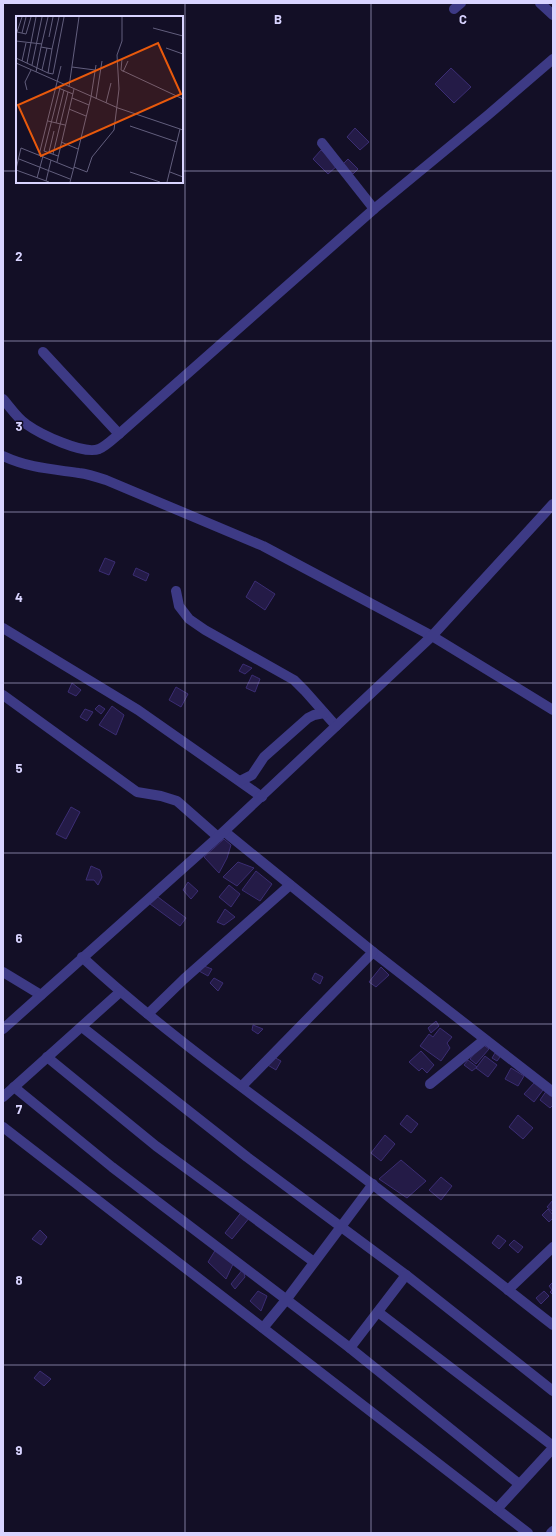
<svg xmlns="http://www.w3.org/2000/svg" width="556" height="1536" font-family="Barlow,sans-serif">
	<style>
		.building { fill: #241b47; stroke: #3b2d73 }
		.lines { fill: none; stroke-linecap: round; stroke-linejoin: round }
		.minor { stroke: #3d3a85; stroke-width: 10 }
		.grid { fill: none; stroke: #d9d4ff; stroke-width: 1; stroke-opacity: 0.55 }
		.inset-road { fill: none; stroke: #625e7d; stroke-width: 1 }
		.view { fill: #e8590c; fill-opacity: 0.15; stroke: #e8590c; stroke-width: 2 }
		.inset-edge { fill: none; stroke: #d9d4ff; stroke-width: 2 }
		.grid-label { font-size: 13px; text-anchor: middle; font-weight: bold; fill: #d9d4ff; stroke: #130f26; stroke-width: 3; stroke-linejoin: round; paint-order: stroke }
	</style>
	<rect width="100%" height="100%" fill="#130f26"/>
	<g class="building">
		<polygon points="451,68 471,87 454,103 435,84"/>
		<polygon points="355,128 369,142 360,150 347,137"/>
		<polygon points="321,150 338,165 328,174 313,159"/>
		<polygon points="348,159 358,169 353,174 342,165"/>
		<polygon points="105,558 115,562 109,575 99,571"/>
		<polygon points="136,568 149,574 146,581 133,575"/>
		<polygon points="255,581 275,594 265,610 246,597"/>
		<polygon points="243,664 252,668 245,674 239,671"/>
		<polygon points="252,675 260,679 255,692 246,688"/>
		<polygon points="72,683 81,690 76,696 68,692"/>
		<polygon points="176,687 188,694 181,707 169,700"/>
		<polygon points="99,705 105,709 101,714 95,709"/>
		<polygon points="112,706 124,715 116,735 99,725"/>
		<polygon points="85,709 93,712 87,721 80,717"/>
		<polygon points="71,807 80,812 66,839 56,834"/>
		<polygon points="224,839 231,845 227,858 219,873 204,857"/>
		<polygon points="238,862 254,868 237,886 223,877"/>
		<polygon points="91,866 100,870 102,877 98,885 94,880 86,880"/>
		<polygon points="256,871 272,884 260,901 242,890"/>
		<polygon points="188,882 198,891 191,899 183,890"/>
		<polygon points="229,885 240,894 231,907 219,897"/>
		<polygon points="158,897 186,918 180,926 150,904"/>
		<polygon points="225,909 235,917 224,925 217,922"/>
		<polygon points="204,966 212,969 208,976 199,971"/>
		<polygon points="381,967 389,975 376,987 369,982"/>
		<polygon points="315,973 323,977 320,984 312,979"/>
		<polygon points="214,978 223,983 218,991 210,983"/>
		<polygon points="436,1021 439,1026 431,1033 428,1028"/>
		<polygon points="253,1025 263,1029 258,1034 252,1030"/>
		<polygon points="440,1028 452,1037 447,1043 450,1048 441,1061 420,1046 429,1034 433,1037"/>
		<polygon points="482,1044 489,1049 476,1064 470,1059"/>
		<polygon points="421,1051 434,1065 427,1073 422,1068 419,1071 409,1062"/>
		<polygon points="495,1053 500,1057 497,1061 492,1058"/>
		<polygon points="272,1056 281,1061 276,1070 266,1064"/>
		<polygon points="485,1056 497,1065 488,1077 476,1068"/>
		<polygon points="468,1060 477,1067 472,1071 464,1065"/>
		<polygon points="511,1068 524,1076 518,1086 505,1079"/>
		<polygon points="535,1082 543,1090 534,1102 524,1094"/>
		<polygon points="547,1090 553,1095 553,1105 550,1108 540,1100"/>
		<polygon points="407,1115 418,1124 411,1133 400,1124"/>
		<polygon points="518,1115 533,1128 523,1139 509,1127"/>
		<polygon points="385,1135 395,1144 381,1161 371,1153"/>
		<polygon points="401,1160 426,1181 407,1198 379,1179"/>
		<polygon points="441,1177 452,1186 441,1200 429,1190"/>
		<polygon points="553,1200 553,1212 547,1207"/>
		<polygon points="548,1209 553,1215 553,1218 549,1222 542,1215"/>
		<polygon points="243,1210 250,1217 232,1239 225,1233"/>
		<polygon points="40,1230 47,1237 41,1245 32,1239"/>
		<polygon points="498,1235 506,1241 499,1249 492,1243"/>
		<polygon points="514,1240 523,1247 518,1253 509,1245"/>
		<polygon points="216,1249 234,1262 226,1279 208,1262"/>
		<polygon points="243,1269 245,1277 235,1289 231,1284"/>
		<polygon points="553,1282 553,1295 550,1292 552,1290 549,1286"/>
		<polygon points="258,1291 267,1296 261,1311 250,1301"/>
		<polygon points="544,1291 549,1296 541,1304 536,1298"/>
		<polygon points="40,1371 51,1379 44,1386 34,1378"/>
	</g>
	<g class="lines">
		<g class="minor">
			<polyline points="540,3 553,15"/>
			<polyline points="454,9 461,3"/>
			<polyline points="322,143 374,209"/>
			<polyline points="43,352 119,434"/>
			<path d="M 3,399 C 10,407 17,418 26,424 C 40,434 83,455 99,449 C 106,446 113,439 119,434 L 374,209 L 488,115 L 553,59"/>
			<path d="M 3,456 C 29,468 51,469 79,473 C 88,474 97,477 106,480 L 263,546 L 432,636 L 553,710"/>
			<polyline points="176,591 179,606 189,619 205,630 294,680 305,691 336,726"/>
			<polyline points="3,628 138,710 262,797"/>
			<polyline points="3,695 137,792 161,796 177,801 218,837"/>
			<polyline points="240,781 252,775 264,757 308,718 314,715 324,713"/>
			<polyline points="225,832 373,952 553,1092"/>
			<path d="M 82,957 C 161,1030 250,1093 336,1157 C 409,1211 481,1269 553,1325"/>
			<polyline points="3,972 41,995"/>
			<polyline points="148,1014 184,979 290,885"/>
			<polyline points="82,1027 247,1157 406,1275 553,1391"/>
			<polyline points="3,1029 218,837 432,636 553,504"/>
			<polyline points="47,1057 156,1146 314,1262"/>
			<polyline points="430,1084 484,1040"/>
			<polyline points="242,1086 373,952"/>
			<polyline points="14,1087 112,1167 350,1348 519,1484"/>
			<polyline points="3,1097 120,992"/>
			<polyline points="3,1127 528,1533"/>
			<polyline points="508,1290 553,1247"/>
			<polyline points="378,1312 553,1446"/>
			<polyline points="263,1328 286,1300 373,1184"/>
			<polyline points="350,1348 406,1275"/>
			<polyline points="497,1509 553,1448"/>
			<polyline points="551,1533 553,1531"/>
		</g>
	</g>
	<path class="grid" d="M 185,3 L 185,1533M 371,3 L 371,1533M 3,171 L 17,171M 182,171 L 553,171M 3,341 L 553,341M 3,512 L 553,512M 3,683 L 553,683M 3,853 L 553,853M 3,1024 L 553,1024M 3,1195 L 553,1195M 3,1365 L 553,1365"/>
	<g transform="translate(16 16)">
		<rect width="167" height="167" fill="#130f26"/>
		<path class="inset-road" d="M 6,1 L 1,16 L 10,18 L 15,1M 137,12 L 167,20M 6,17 L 10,1M 33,21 L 37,1M 0,25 L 26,28M 25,31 L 32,1M 150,32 L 167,38M 36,33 L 43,1M 0,42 L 32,57M 106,43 L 105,54 L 167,83M 6,45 L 10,27M 0,47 L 102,92 L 167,114M 11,47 L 20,1M 16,49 L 26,1M 56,51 L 79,54M 26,54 L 31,32M 20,56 L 25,31 L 36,33 L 32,57 L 37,58 L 48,1M 107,56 L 112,45M 40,71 L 57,78M 53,71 L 63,1M 11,74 L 9,66 L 15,54M 75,81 L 80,49M 56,82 L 73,89M 80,83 L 86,45M 90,87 L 95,67M 53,93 L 70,100M 32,105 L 49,109M 40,107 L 48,74M 114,110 L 161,126M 45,126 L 62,133M 28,135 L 44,72M 28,135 L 42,140M 33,136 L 38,115M 37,138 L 52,76M 23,139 L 45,50M 3,143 L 54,163M 41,146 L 58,73M 58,151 L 75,81M 0,153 L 5,132 L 57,153M 0,154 L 33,166M 114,156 L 144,166M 154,156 L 167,161M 21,162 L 27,140M 30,165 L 35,144M 54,166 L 58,151 L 71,156 L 76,141 L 98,114 L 103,73 L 101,39 L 106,25 L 106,1M 151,166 L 164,113"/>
		<path class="view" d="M 142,27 L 165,78 L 25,140 L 2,89 Z"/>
		<rect width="167" height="167" class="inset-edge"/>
	</g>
	<g class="grid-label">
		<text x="278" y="24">B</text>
		<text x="463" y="24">C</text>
		<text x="19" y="261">2</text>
		<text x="19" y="431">3</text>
		<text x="19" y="602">4</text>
		<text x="19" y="773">5</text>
		<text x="19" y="943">6</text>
		<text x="19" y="1114">7</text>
		<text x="19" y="1285">8</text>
		<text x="19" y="1455">9</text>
	</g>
	<rect width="556" height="1536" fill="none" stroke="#d9d4ff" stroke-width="8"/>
</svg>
